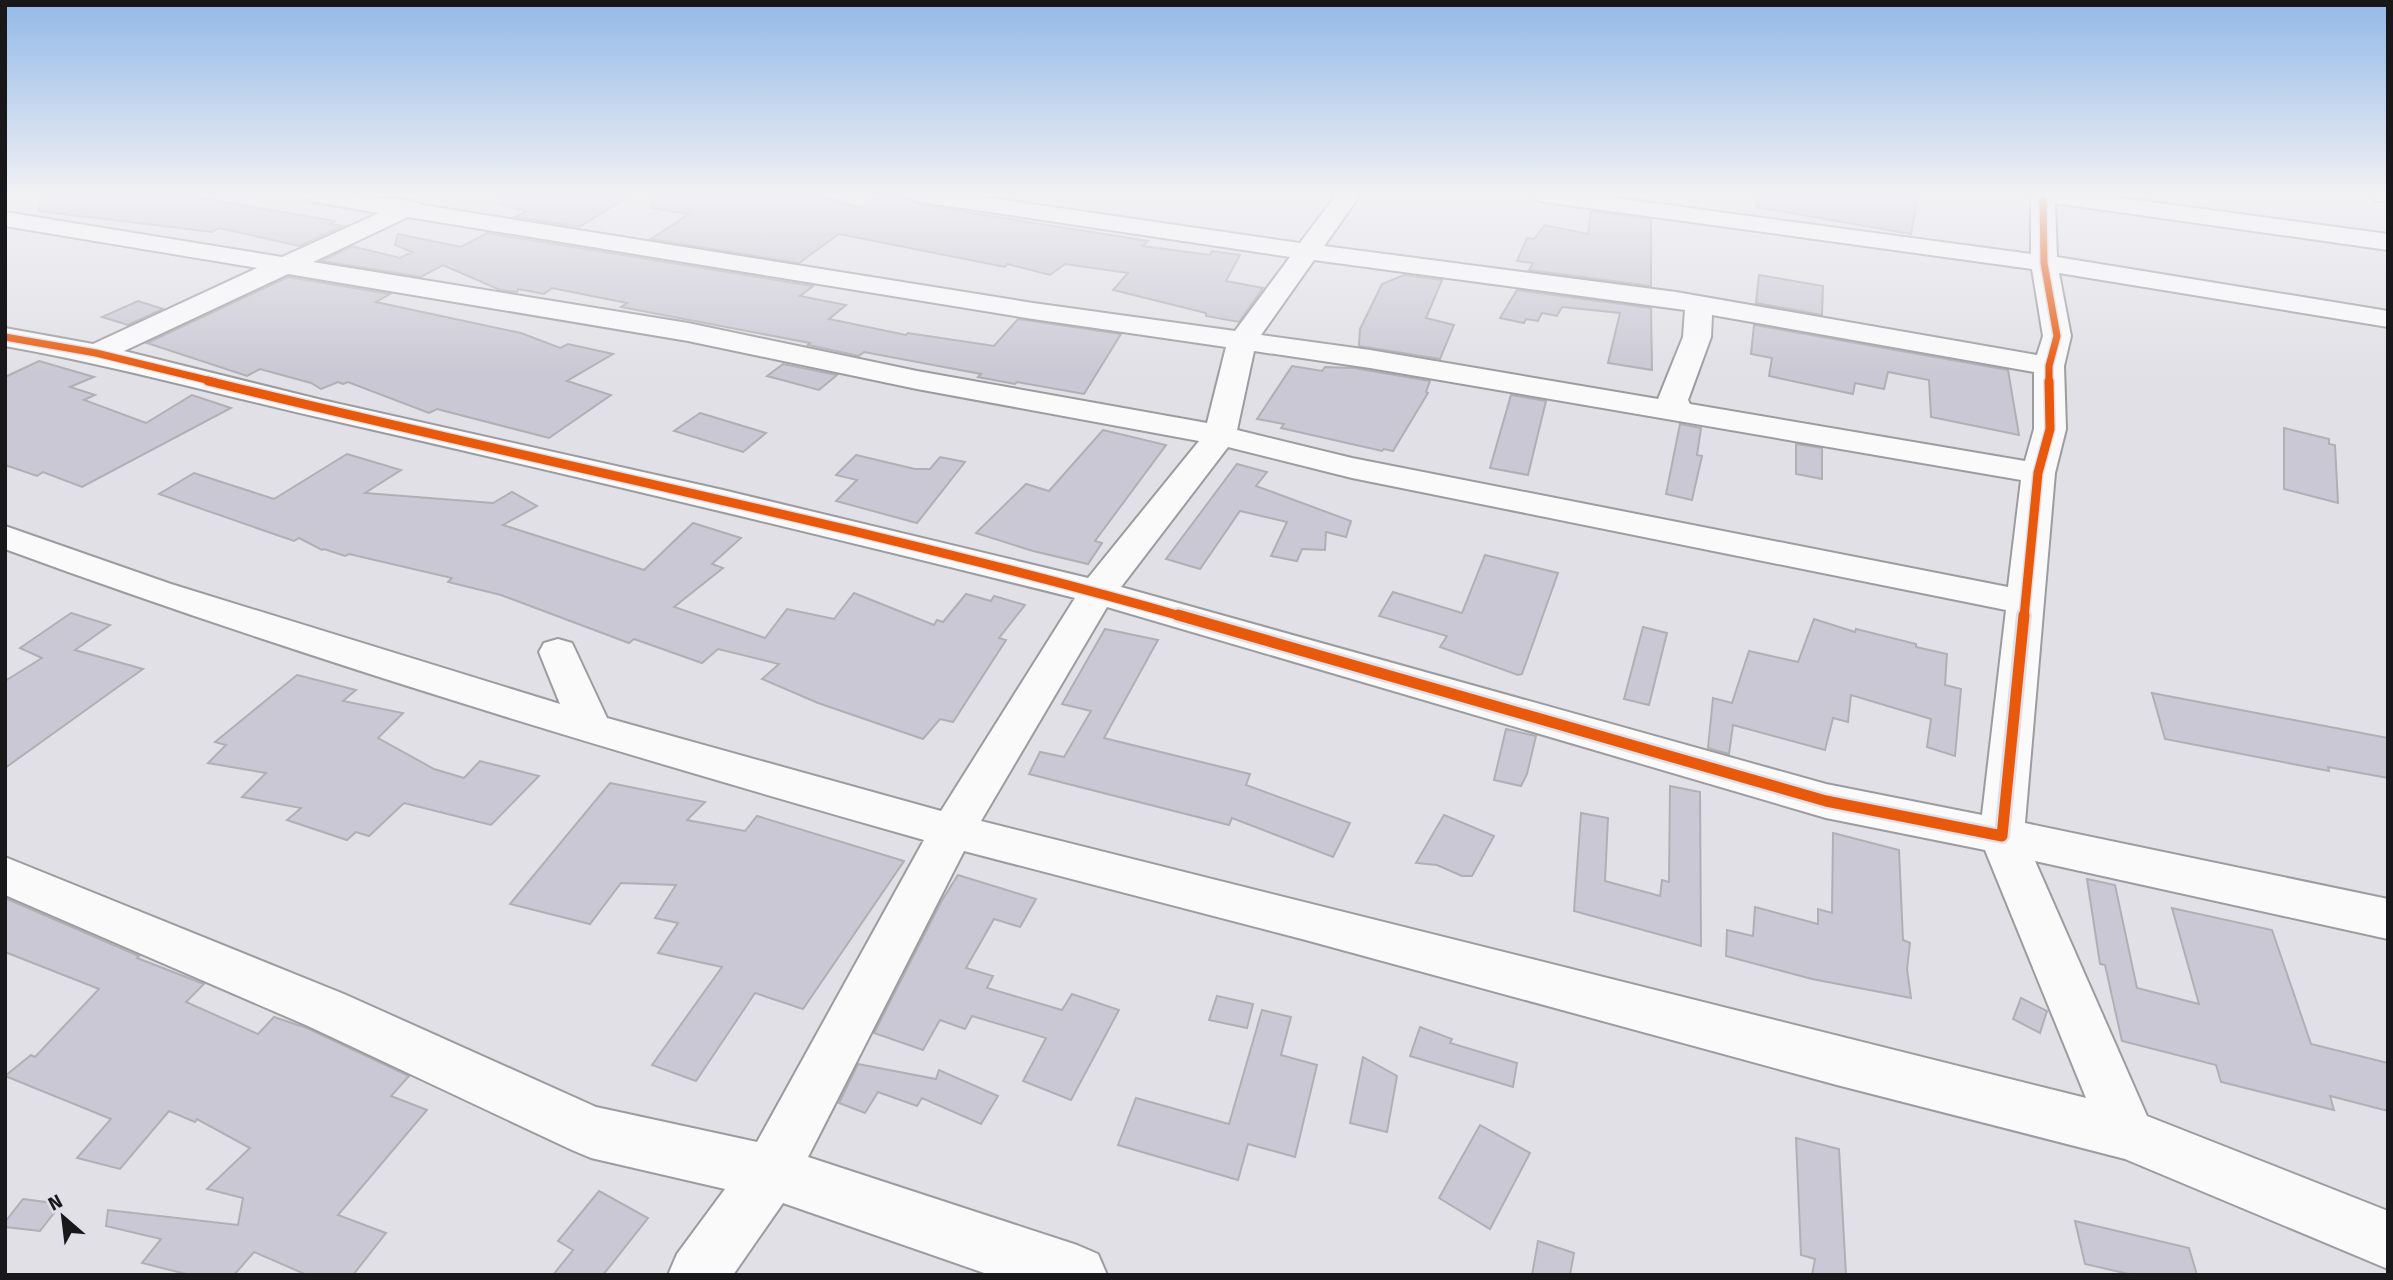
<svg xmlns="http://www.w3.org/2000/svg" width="2393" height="1280" font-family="'Fira Sans',sans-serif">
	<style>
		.building { fill: #cac8d4; stroke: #b0afb3; stroke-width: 2 }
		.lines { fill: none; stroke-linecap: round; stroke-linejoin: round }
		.minor-casing { stroke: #9c9ca0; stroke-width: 4 }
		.minor { fill: #fafafb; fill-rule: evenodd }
		.cycleway-far2-casing { stroke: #e0dee8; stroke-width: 10 }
		.cycleway-far1-casing { stroke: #e0dee8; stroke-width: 12 }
		.cycleway-casing { stroke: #e0dee8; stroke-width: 16 }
		.cycleway-far2 { stroke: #e8590c; stroke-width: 7 }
		.cycleway-far1 { stroke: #e8590c; stroke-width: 9 }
		.cycleway { stroke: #e8590c; stroke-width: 11 }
	</style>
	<rect width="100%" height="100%" fill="#e1e0e6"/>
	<g class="building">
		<polygon points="40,195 182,195 335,221 330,224 343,226 299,246 219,228 212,232 39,211"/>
		<polygon points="502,195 631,195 579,227 515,217 527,211 501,205"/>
		<polygon points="653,195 818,195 860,208 879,195 908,198 922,205 1148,241 1143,246 1210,255 1212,251 1240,255 1226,281 1263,288 1239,322 1206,316 1206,313 1113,290 1128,273 1065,264 1050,275 1007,264 1005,267 839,234 799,263 651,239 689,214 652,208"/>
		<polygon points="1757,195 1918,195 1911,234 1756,207"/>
		<polygon points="1591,211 1651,219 1651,286 1529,270 1533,263 1517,261 1527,238 1534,239 1545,225 1588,234"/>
		<polygon points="487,233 813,286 800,296 846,305 829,319 906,335 908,333 994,346 1018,319 1121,334 1084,394 1017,382 1015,384 978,377 981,374 864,352 859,356 808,345 810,343 621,307 627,303 552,288 544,294 518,289 517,292 500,290 443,265 421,277 322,261 352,246 400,258 412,252 395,245 398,234 461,247"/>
		<polygon points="1404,275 1442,280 1426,318 1454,325 1440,359 1359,346 1360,329 1382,284"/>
		<polygon points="1759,275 1823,286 1822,315 1756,303"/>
		<polygon points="288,277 390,294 376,302 521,333 560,348 568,344 613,354 567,381 611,395 549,438 437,409 429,413 348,382 343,384 338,382 321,389 311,383 260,369 247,376 147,343"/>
		<polygon points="1517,290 1651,308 1652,370 1608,363 1620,313 1562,307 1557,316 1542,313 1538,321 1526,319 1524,323 1500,318"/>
		<polygon points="138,301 163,309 128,325 102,317"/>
		<polygon points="1754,325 2008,370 2019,435 1931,417 1929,380 1888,372 1884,389 1855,383 1853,394 1769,376 1772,358 1751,354"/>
		<polygon points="39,361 94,377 70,387 95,395 84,400 146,423 192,395 231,408 82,487 43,472 37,476 5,465 5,377"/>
		<polygon points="783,364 837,375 819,390 767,376"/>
		<polygon points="1292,366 1322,371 1325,367 1354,368 1430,381 1426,392 1428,393 1393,451 1384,449 1382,451 1281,428 1284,424 1257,419"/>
		<polygon points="1511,395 1546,401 1528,475 1490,468"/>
		<polygon points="700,413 766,433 743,452 674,431"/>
		<polygon points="1680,424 1701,428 1697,455 1702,456 1692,500 1666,494"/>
		<polygon points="2284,428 2329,439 2329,444 2335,445 2338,503 2284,489"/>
		<polygon points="1103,430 1166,445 1095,541 1102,543 1088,564 1033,551 976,533 1026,484 1049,491"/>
		<polygon points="1796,444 1822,448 1822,479 1796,474"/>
		<polygon points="347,454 401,470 365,493 493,503 512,492 537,506 503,525 644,570 693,523 741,538 712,564 723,568 674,607 765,638 787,609 834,619 854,593 934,625 937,620 943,622 966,594 991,601 994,596 1025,605 999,638 1006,640 953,722 940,719 923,739 818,703 762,679 779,664 718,649 702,663 634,639 629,643 501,595 448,582 452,578 349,554 345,556 324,549 322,550 299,538 294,541 159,494 194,473 274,499"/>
		<polygon points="856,455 915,469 930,469 940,457 965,462 917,523 836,501 857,480 836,475"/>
		<polygon points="1237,464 1267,472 1256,486 1351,521 1346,537 1326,532 1325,550 1302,549 1297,561 1271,556 1287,522 1240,511 1200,569 1166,559"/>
		<polygon points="1485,555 1558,573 1522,674 1518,675 1440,647 1447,636 1379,616 1393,592 1462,613"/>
		<polygon points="71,613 110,625 75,650 143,669 5,768 5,681 42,658 20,648"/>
		<polygon points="1814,619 1855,632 1856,629 1916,644 1916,647 1947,654 1945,685 1961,689 1955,756 1927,747 1931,719 1851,695 1848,722 1833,718 1825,750 1733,725 1729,754 1708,748 1713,698 1732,703 1749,651 1798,662"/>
		<polygon points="1643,627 1667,633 1649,705 1624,699"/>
		<polygon points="1105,629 1158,640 1104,738 1250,774 1246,785 1350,823 1333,857 1232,818 1229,825 1029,774 1040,752 1064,757 1091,711 1062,704"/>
		<polygon points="297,675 356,690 343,701 403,713 378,738 434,769 464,778 480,761 539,776 491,825 404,803 369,836 356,832 347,840 287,820 301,808 242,797 266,773 208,763 226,745 215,742"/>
		<polygon points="2152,693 2388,738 2388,778 2328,767 2329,771 2165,739"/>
		<polygon points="1506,729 1536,736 1527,774 1521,786 1494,780"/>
		<polygon points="610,783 705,802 687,820 745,831 757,816 904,861 803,1009 755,993 696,1081 652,1065 722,967 658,953 678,923 655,918 676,885 621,883 590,924 510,904"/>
		<polygon points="1670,786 1700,792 1701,946 1574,911 1581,813 1608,818 1605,881 1660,896 1662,880 1669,882"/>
		<polygon points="1444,815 1494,836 1472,876 1462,876 1437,865 1416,863"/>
		<polygon points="1833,833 1899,850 1903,940 1910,943 1907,969 1911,998 1812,979 1726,956 1727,930 1753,936 1755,907 1818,924 1818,909 1832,913"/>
		<polygon points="958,875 1036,899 1020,927 994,919 966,968 993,976 987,988 1062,1010 1072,994 1119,1010 1071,1100 1023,1081 1046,1038 972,1016 965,1029 940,1020 923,1050 874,1033 941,902"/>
		<polygon points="2087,879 2115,885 2137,988 2199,1004 2172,908 2272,930 2311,1044 2388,1063 2388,1111 2330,1096 2334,1110 2221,1082 2216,1065 2122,1041 2105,965 2100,964"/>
		<polygon points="5,898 139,956 137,958 204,984 186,1002 258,1034 274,1017 307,1028 409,1076 391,1096 427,1110 338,1215 386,1233 353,1275 307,1275 254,1252 234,1275 190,1275 142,1263 161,1239 106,1226 108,1210 238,1225 243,1198 207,1189 250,1148 197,1119 195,1122 169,1111 120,1169 77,1158 111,1119 5,1076 31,1055 35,1057 99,989 5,952"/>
		<polygon points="1217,996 1253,1004 1247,1028 1209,1020"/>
		<polygon points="2021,998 2047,1011 2040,1033 2013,1019"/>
		<polygon points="1262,1010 1291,1017 1281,1055 1317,1065 1295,1157 1248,1144 1238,1180 1118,1145 1136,1098 1229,1124"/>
		<polygon points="1420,1027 1452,1039 1450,1043 1517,1063 1513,1087 1410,1056"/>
		<polygon points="1363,1057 1397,1076 1387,1132 1350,1123"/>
		<polygon points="858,1064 936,1079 939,1070 998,1096 981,1124 922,1098 917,1106 878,1092 865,1113 839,1103"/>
		<polygon points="1480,1125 1530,1153 1490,1229 1439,1198"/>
		<polygon points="1796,1138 1839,1149 1846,1275 1812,1275 1815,1259 1801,1255"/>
		<polygon points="599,1191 648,1218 603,1275 553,1275 573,1250 558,1241"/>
		<polygon points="23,1199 61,1204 40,1231 5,1227 5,1222"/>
		<polygon points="2075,1221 2189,1248 2197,1275 2133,1275 2085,1264"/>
		<polygon points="1538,1241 1574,1253 1570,1275 1532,1275"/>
	</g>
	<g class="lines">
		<g class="minor-casing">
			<g id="minor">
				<path d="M 303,195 C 321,194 413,197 422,205 L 1033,303 L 1235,331 L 1290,257 L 922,202 L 914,200 L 910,195 L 969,195 L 1300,243 L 1336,195 L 1360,195 L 1324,246 L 1676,292 L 2037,355 L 2043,336 L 2032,269 L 1545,202 L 1537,200 L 1533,195 L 1593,195 L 2031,254 L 2031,195 L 2099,195 L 2388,234 L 2388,250 L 2055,203 L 2057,257 L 2388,311 L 2388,327 L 2059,273 L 2071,336 L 2064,366 L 2066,429 L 2055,473 L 2025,823 L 2388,899 L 2388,939 L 2035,861 L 2147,1116 L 2388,1211 L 2388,1269 L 2125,1159 L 1837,1085 L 1302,939 L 964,851 L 808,1157 L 1077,1245 L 1098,1254 L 1107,1275 L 990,1275 L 783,1203 L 733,1275 L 668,1275 L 677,1254 L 725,1189 L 591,1158 L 572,1150 L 308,1026 L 5,895 L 5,857 L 344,994 L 596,1107 L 757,1142 L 924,840 C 615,752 307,660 5,549 L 5,526 L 171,584 L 560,704 L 539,652 L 544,643 L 558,639 L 572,643 L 607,718 L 941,811 L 1075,598 C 830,537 585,478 339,422 C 227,397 118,366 5,346 L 5,328 L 93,344 L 257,268 L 5,226 L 5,212 L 282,257 L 379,213 L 315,202 L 307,200 ZM 408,217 L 1033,319 L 1226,347 L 1207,423 L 917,371 L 688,323 L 313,262 ZM 1314,260 L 1685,310 L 1683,337 L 1658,399 L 1370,350 L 1261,335 ZM 288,274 L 688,341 L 917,389 L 1199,441 L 1088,578 L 723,490 L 322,400 L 124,351 ZM 1712,315 L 2034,372 L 2034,429 L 2025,461 L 1690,404 L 1688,400 L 1711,337 ZM 1254,351 L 1370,368 L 2021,480 L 2008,587 L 1352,458 L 1237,430 ZM 1228,447 L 1352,478 L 2006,610 L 1982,815 L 1826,784 L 1121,587 ZM 1107,607 L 1826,818 L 1985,850 L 2086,1098 L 981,821 Z"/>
				<polygon points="2370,195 2388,195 2388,202 2374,200"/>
			</g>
		</g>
		<use href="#minor" class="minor"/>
		<g class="cycleway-far2-casing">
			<g id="cycleway-far2">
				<polyline points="2043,195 2044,263 2057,336 2049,366 2049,382"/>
				<polyline points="5,337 96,353 215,382"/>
			</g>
		</g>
		<g class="cycleway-far1-casing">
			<g id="cycleway-far1">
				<path d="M 208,381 C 533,461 862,525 1184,617"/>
				<polyline points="2024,617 2038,473 2050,429 2049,381"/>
			</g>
		</g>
		<g class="cycleway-casing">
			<polyline id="cycleway" points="1178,615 1826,801 2002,836 2024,615"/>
		</g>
		<use href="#cycleway-far2" class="cycleway-far2"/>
		<use href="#cycleway-far1" class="cycleway-far1"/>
		<use href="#cycleway" class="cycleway"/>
	</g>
	<linearGradient id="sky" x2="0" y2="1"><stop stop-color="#91b9e6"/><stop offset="0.52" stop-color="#f2f1f4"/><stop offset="1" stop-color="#f2f1f4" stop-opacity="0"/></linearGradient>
	<rect width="2393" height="374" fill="url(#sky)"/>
	<rect width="2393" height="1280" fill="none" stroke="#18181b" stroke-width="14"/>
	<g transform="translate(63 1217) rotate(332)" stroke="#e0dee8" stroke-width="5" paint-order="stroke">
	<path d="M0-5L12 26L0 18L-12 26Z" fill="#18181b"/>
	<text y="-10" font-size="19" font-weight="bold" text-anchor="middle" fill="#18181b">N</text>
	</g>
</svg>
